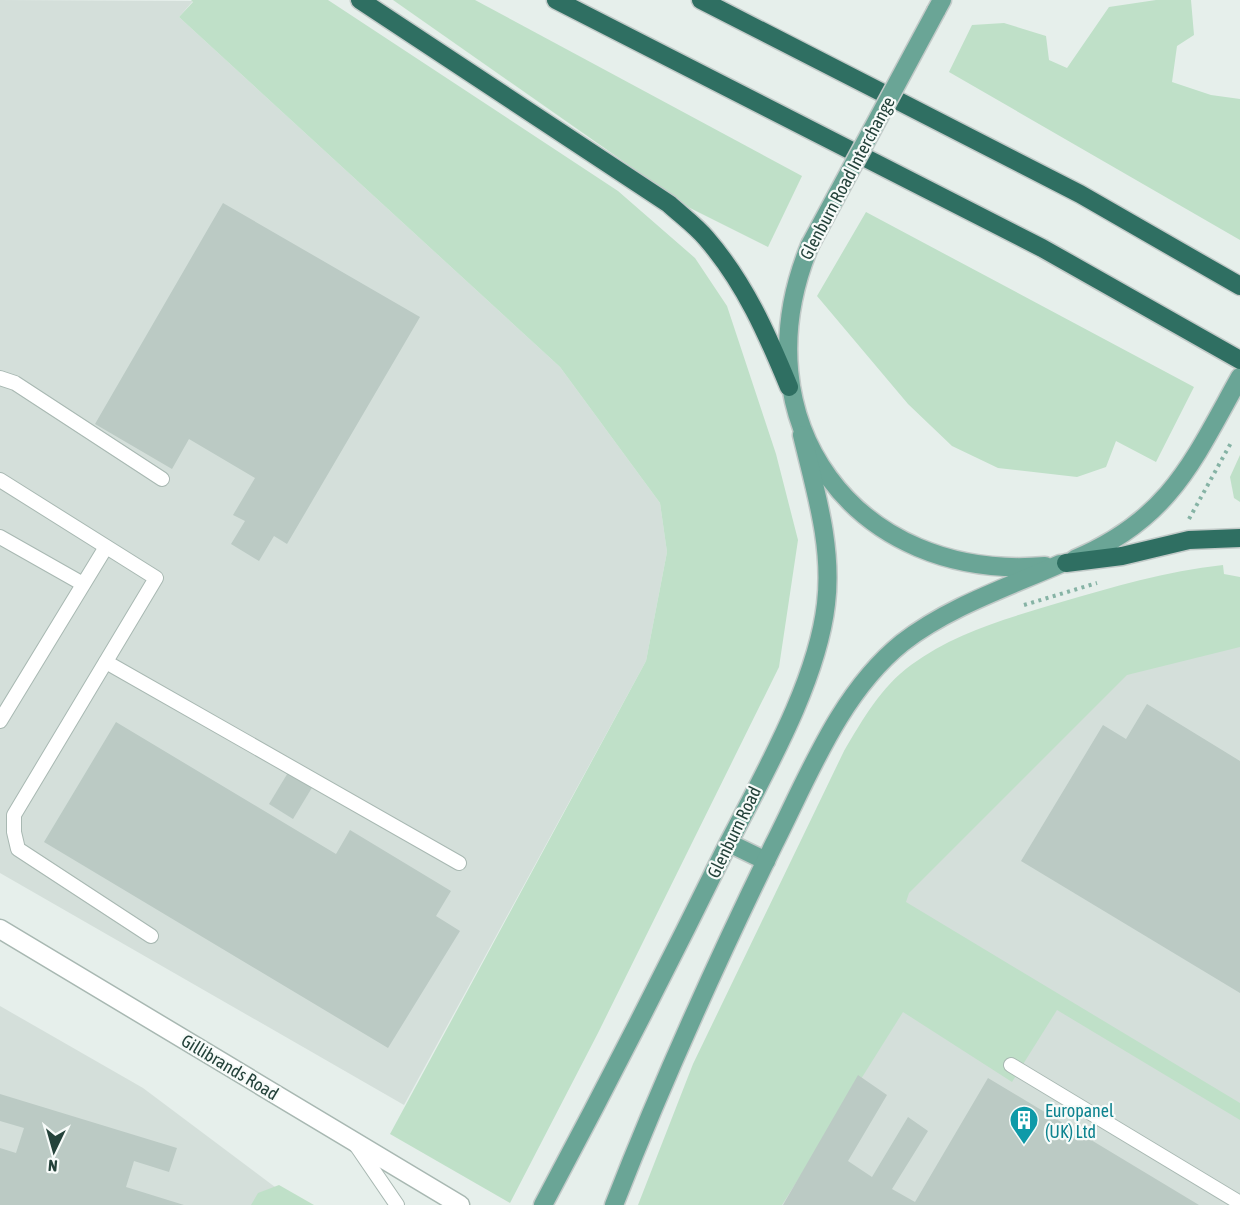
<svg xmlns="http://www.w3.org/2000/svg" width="1240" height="1205" font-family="'Asap Condensed',sans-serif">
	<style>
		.built { fill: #d4dfda }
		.green { fill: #bfe0c8 }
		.building { fill: #bbcac4 }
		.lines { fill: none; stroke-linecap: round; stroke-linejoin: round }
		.service-casing { stroke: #a8b8b2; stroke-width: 16 }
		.tertiary-casing { stroke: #a8b8b2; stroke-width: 21 }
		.primary-casing { stroke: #c2cac8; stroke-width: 21 }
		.motorway-casing { stroke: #c2cac8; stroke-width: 21 }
		.path { stroke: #86b3a5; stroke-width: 4; stroke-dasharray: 3 4.5; stroke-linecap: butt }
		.service { stroke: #fff; stroke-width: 14 }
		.tertiary { stroke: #fff; stroke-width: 18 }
		.primary { stroke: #6aa596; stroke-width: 18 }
		.motorway { stroke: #2f6f62; stroke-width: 18 }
		.primary-bridge-casing { stroke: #c2cac8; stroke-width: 21; stroke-linecap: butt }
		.primary-bridge { stroke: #6aa596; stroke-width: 18 }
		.labels { text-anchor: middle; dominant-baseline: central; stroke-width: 4.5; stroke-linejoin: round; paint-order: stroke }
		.street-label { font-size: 18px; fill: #24423a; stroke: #f7fbf9 }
		.culture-label { font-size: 18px; fill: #0d838f; stroke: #f7fbf9; text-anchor: start }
	</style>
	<rect width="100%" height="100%" fill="#e6efeb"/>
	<g class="built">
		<polygon points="0,0 193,1 179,17 560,367 660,503 667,552 646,661 404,1105 0,873"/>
		<polygon points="1240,644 1240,1205 722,1205 906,892 1125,672"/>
		<polygon points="0,1006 143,1088 299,1205 0,1205"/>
	</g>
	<g class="green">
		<polygon points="191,0 328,0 618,191 695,258 727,306 776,454 798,540 779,667 598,1033 510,1203 390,1134 646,661 667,552 660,503 560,367 179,17 193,2"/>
		<polygon points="393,0 475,0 802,176 768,247 690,208"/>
		<polygon points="1156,0 1191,0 1194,35 1177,46 1172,82 1211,95 1240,99 1240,240 949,72 972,25 1004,23 1046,36 1049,60 1067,68 1109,7"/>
		<polygon points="866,212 1194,387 1156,462 1116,441 1106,467 1077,477 998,468 952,446 908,404 817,296"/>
		<polygon points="1240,455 1240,502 1234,498 1230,477"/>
		<path d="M 1223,565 L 1224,574 L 1240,577 L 1240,647 L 1127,675 L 909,893 L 906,902 L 1240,1103 L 1240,1120 L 1057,1010 L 1012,1082 L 903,1012 L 782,1205 L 638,1205 L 693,1064 L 844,751 C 863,719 881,687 911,665 C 954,633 1008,618 1058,603 C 1113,587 1166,571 1223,565 Z"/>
		<polygon points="279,1185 314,1205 251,1205 258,1193"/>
	</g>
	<g class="building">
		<polygon points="223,203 420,317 287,544 274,536 259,561 231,544 245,521 233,515 255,478 189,439 172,469 95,424"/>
		<polygon points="1147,704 1240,761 1240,993 1021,861 1103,725 1126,739"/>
		<polygon points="116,722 336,854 350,830 451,891 436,916 460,931 388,1048 44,842"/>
		<polygon points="289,771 313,786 293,819 269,804"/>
		<polygon points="858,1075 887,1095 848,1161 872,1177 908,1117 928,1131 892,1189 915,1202 988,1078 1199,1205 783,1205"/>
		<polygon points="0,1094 177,1148 169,1172 134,1161 126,1187 184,1205 0,1205 0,1148 16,1153 24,1128 0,1121"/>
	</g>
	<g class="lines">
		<g class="service-casing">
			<g id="service">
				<polyline points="0,378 15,383 162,479"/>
				<polyline points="0,480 156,578 14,815 14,832 18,849 151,936"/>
				<polyline points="0,537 83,584"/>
				<polyline points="106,662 459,863"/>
				<polyline points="0,721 106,547"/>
				<polyline points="1011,1065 1240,1203"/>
				<polyline points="356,1145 397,1205"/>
			</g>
		</g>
		<g class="tertiary-casing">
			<polyline id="tertiary" points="0,929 460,1205"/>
		</g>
		<g class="primary-casing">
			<g id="primary">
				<polyline points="936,11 942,0"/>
				<path d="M 810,245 C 737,421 855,582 1045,566"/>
				<path d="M 1075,559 C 1170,519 1193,461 1240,377"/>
				<polyline points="729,843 766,861"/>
				<path d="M 543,1205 C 607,1085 669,964 729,842 C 765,772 817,682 826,604 C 833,546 815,490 802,435"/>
				<path d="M 614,1205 C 662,1082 716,963 774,844 C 809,775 840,693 902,643 C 948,607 1008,587 1060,564"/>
			</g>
		</g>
		<g class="motorway-casing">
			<g id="motorway">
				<path d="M 360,0 L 669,204 C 681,215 696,226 706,238 C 745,283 767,334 789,387"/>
				<polyline points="556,0 1042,248 1240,360"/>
				<polyline points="701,0 1080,194 1240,286"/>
				<polyline points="1066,563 1122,556 1189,540 1240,538"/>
			</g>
		</g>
		<g class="path">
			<polyline points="1189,519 1232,441"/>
			<polyline points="1024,605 1097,583"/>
		</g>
		<use href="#service" class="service"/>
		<use href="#tertiary" class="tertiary"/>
		<use href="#primary" class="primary"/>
		<use href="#motorway" class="motorway"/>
		<g class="primary-bridge-casing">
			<polyline id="primary-bridge" points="810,245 936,11"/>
		</g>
		<use href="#primary-bridge" class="primary-bridge"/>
	</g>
	<defs>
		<g id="building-pin" transform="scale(1.5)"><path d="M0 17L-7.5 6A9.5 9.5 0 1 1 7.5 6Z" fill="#0f9aa8" stroke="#f7fbf9"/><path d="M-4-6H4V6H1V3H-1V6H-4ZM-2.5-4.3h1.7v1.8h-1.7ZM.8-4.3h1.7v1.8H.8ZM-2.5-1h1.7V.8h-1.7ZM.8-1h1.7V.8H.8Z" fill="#fff"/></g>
	</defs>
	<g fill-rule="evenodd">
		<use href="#building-pin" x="1024" y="1120"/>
	</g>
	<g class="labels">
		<g class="street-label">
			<text transform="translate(847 178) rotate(-62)">Glenburn Road Interchange</text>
			<text transform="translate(734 832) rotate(-64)">Glenburn Road</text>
			<text transform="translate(230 1067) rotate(31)">Gillibrands Road</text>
		</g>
		<g class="culture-label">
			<text x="1045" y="1110">Europanel<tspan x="1045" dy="21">(UK) Ltd</tspan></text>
		</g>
	</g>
	<g transform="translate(54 1151) rotate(185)" stroke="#f7fbf9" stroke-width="4.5" paint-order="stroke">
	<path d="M0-4.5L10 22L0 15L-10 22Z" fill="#24423a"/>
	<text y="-9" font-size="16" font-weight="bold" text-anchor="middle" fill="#24423a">N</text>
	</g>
</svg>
